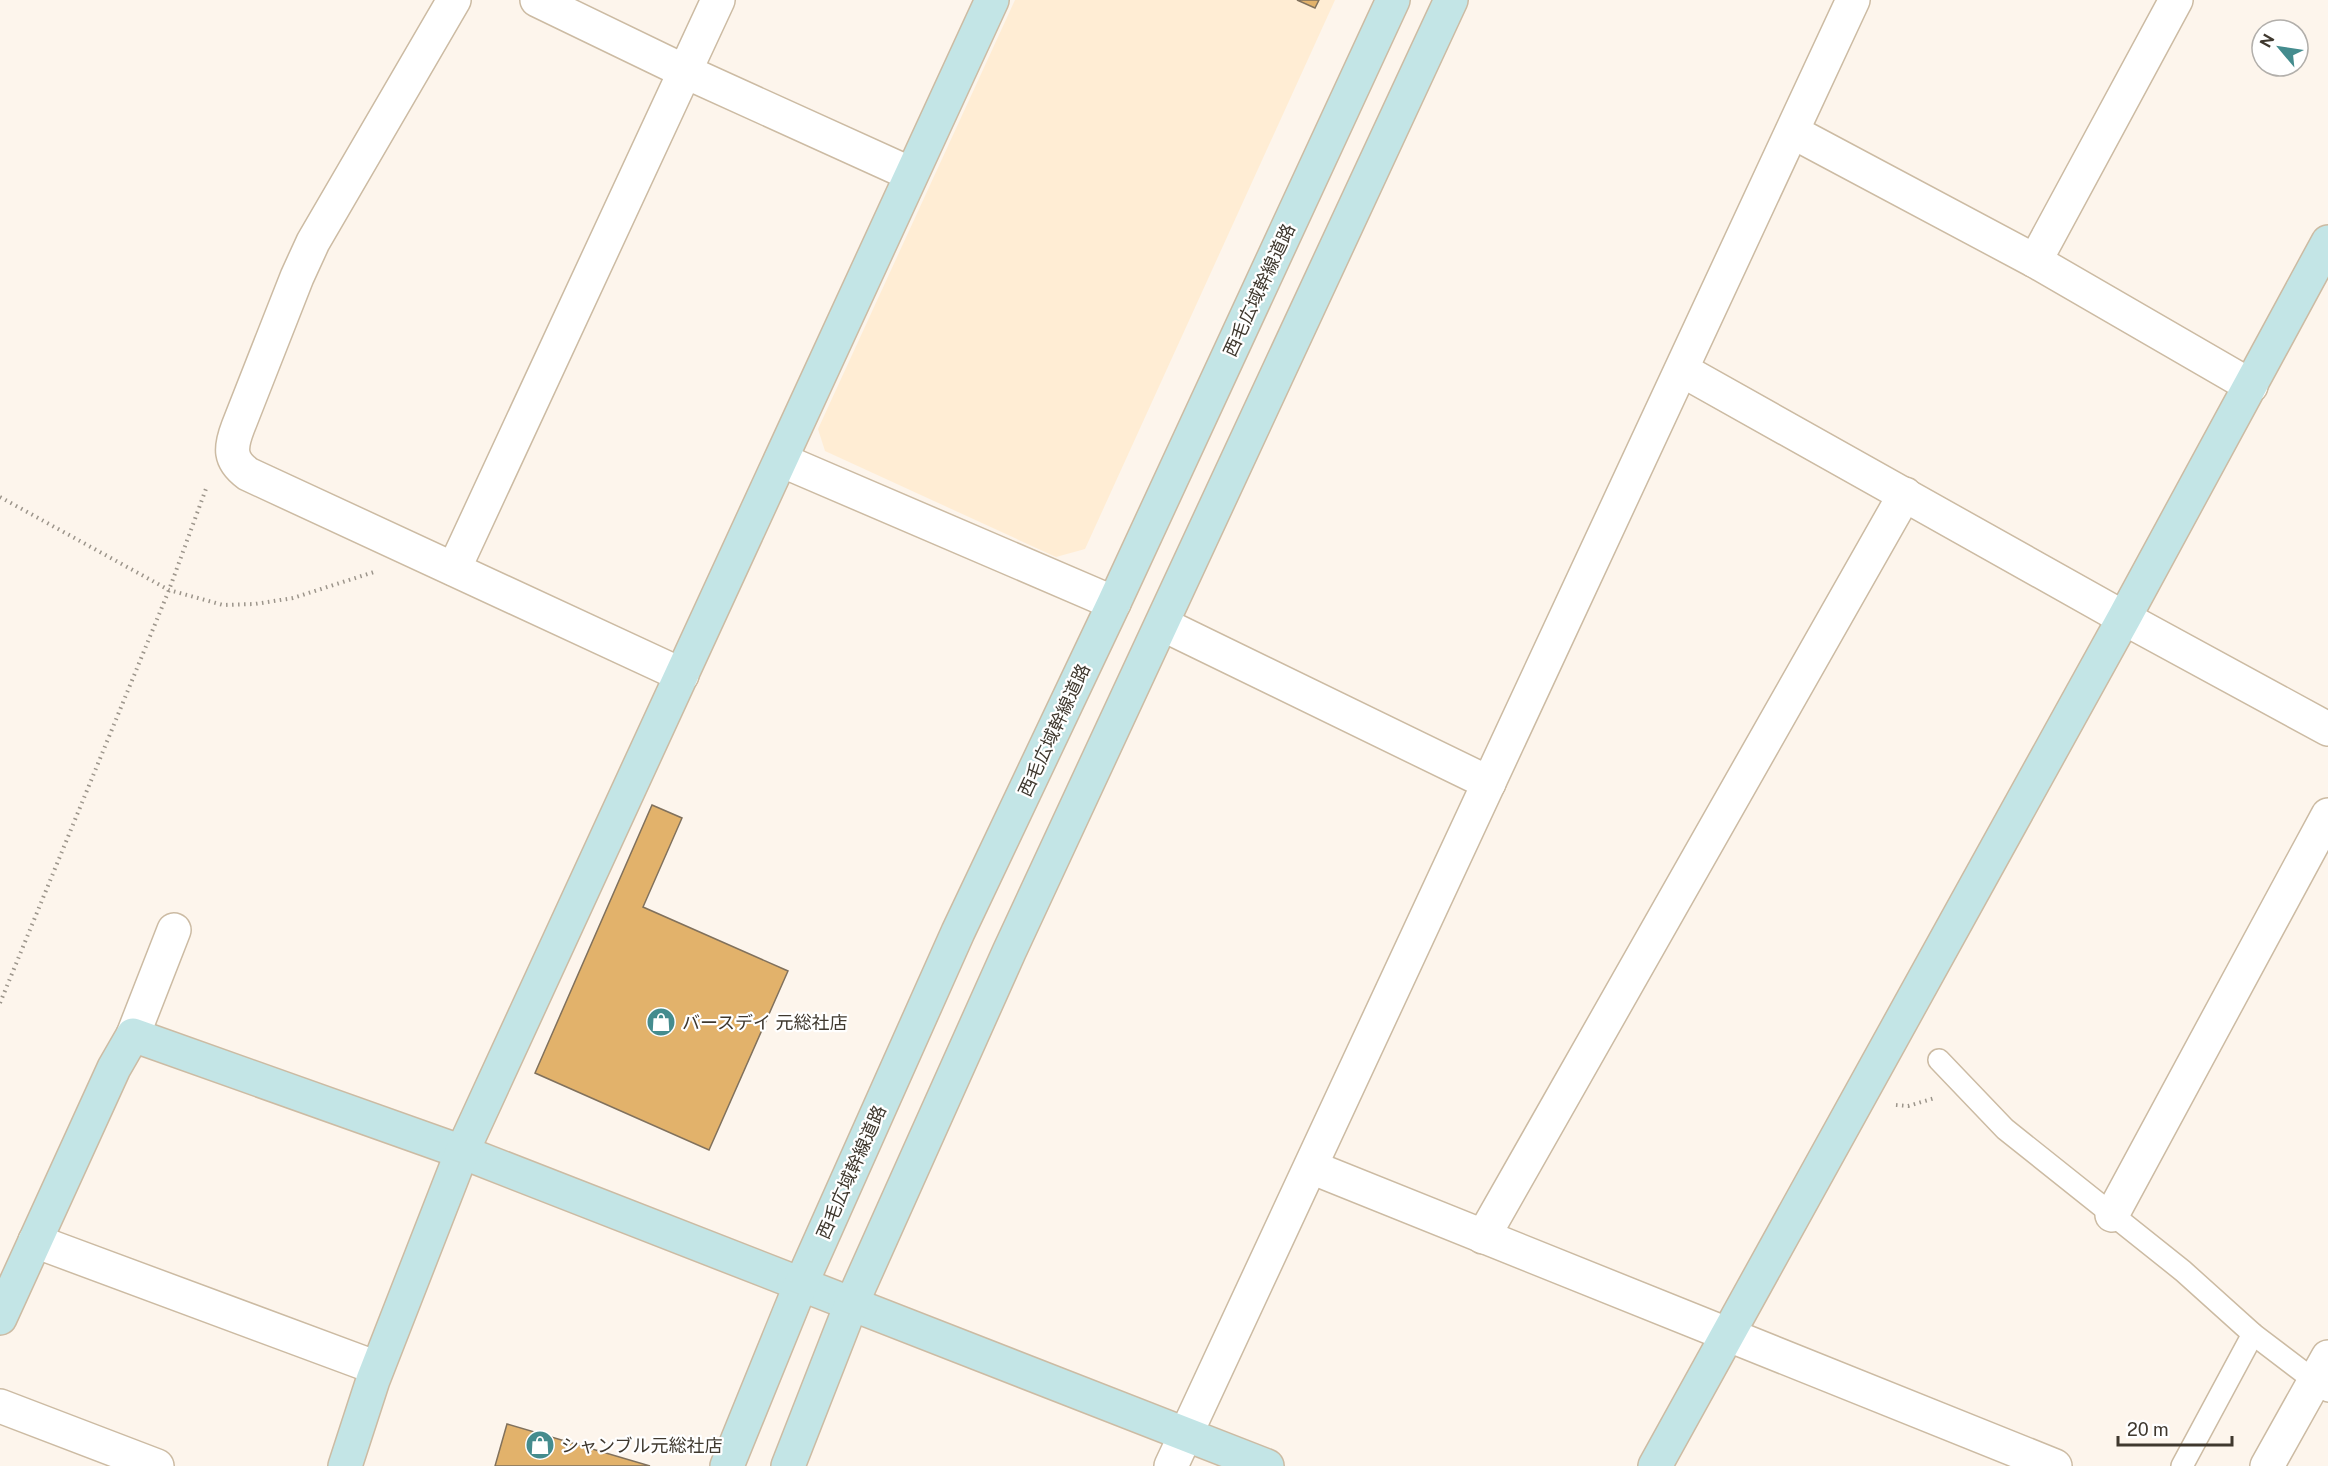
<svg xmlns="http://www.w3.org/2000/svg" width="2328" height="1466" font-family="'Public Sans','Noto Sans JP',sans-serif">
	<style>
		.built { fill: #ffedd4 }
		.building { fill: #e2b26b; stroke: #81715c; stroke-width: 1.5 }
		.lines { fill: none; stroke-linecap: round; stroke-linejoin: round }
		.lane-casing { stroke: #ccbba3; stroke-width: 24 }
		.street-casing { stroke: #ccbba3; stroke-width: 36 }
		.secondary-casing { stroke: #ccbba3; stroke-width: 36 }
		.path { stroke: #9c958b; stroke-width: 4; stroke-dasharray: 1.5 4.5; stroke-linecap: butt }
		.lane { stroke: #fff; stroke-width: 21 }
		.street { stroke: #fff; stroke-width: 33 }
		.secondary { stroke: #c3e5e6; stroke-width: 33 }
		.labels { text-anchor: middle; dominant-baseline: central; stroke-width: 4.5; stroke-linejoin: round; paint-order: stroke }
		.street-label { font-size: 18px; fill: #3f382e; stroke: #fff }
		.poi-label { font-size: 18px; fill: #3f382e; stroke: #fff; text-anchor: start }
	</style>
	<rect width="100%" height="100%" fill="#fdf5ec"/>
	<polygon class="built" points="1015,0 1335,0 1085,549 1056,557 825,451 818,429"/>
	<g class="building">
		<polygon points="1297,0 1319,0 1315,8"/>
		<polygon points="652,805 682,818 643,907 788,971 709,1150 535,1073"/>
		<polygon points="507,1424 650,1466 495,1466"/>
	</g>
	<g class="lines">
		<g class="lane-casing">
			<g id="lane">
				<polyline points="1939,1060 2005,1129 2183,1271 2253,1334 2328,1391"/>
				<polyline points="2182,1466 2253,1334"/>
			</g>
		</g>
		<g class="street-casing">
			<g id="street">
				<path d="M 454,0 L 313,242 L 297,277 L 238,427 C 230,448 229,460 248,474 L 682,675"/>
				<polyline points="537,0 684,71 911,174"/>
				<polyline points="1793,132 2035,261 2251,386"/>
				<polyline points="2035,261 2176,0"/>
				<polyline points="1682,370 2124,618 2328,729"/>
				<polyline points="781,460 1114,603"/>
				<polyline points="454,569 718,0"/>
				<polyline points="1162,624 1489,783"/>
				<polyline points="133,1035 174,930"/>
				<polyline points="1311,1167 2055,1466"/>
				<polyline points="2112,1215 2328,815"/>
				<polyline points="1483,1237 1905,494"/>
				<polyline points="35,1241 377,1368"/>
				<polyline points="0,1406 157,1466"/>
				<polyline points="1171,1466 1853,0"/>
				<polyline points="2267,1466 2328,1357"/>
			</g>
		</g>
		<g class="secondary-casing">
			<g id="secondary">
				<polyline points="0,1318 114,1068 133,1035 462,1152 1267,1466"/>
				<polyline points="345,1466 373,1380 462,1152 992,0"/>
				<polyline points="727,1466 801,1284 958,932 1114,603 1393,0"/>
				<polyline points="788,1466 851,1305 1009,952 1451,0"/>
				<polyline points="1655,1466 2124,618 2328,242"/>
			</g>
		</g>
		<g class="path">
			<polyline points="0,497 169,590 223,605 255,604 293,598 374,572"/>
			<polyline points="0,1003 169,590 207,486"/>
			<polyline points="1896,1105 1908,1106 1935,1098"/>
		</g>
		<use href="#lane" class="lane"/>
		<use href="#street" class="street"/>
		<use href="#secondary" class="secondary"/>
	</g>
	<defs>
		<g id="shop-disc" transform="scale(1.5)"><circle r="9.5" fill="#448c8e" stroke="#fff"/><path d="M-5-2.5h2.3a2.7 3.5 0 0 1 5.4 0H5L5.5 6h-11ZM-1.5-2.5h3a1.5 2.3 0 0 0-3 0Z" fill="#fff"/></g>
	</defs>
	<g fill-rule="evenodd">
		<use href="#shop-disc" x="661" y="1022"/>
		<use href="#shop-disc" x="540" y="1445"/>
	</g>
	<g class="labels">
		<g class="street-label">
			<text transform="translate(1259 290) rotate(-65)">西毛広域幹線道路</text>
			<text transform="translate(1054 730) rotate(-65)">西毛広域幹線道路</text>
			<text transform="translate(851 1172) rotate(-66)">西毛広域幹線道路</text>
		</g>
		<g class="poi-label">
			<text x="682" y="1022">バースデイ 元総社店</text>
			<text x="561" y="1445">シャンブル元総社店</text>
		</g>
	</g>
	<g transform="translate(2280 48) rotate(299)"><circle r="28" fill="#ffffff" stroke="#b2afab" stroke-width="1.5"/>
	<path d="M0-4.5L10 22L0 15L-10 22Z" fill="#448c8e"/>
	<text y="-9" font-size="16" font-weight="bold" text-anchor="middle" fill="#3f382e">N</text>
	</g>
	<path d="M2118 1436v9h114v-9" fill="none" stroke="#3f382e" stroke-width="3"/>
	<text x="2127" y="1436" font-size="18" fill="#3f382e" stroke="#ffffff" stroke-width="4.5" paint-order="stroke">20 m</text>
</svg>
